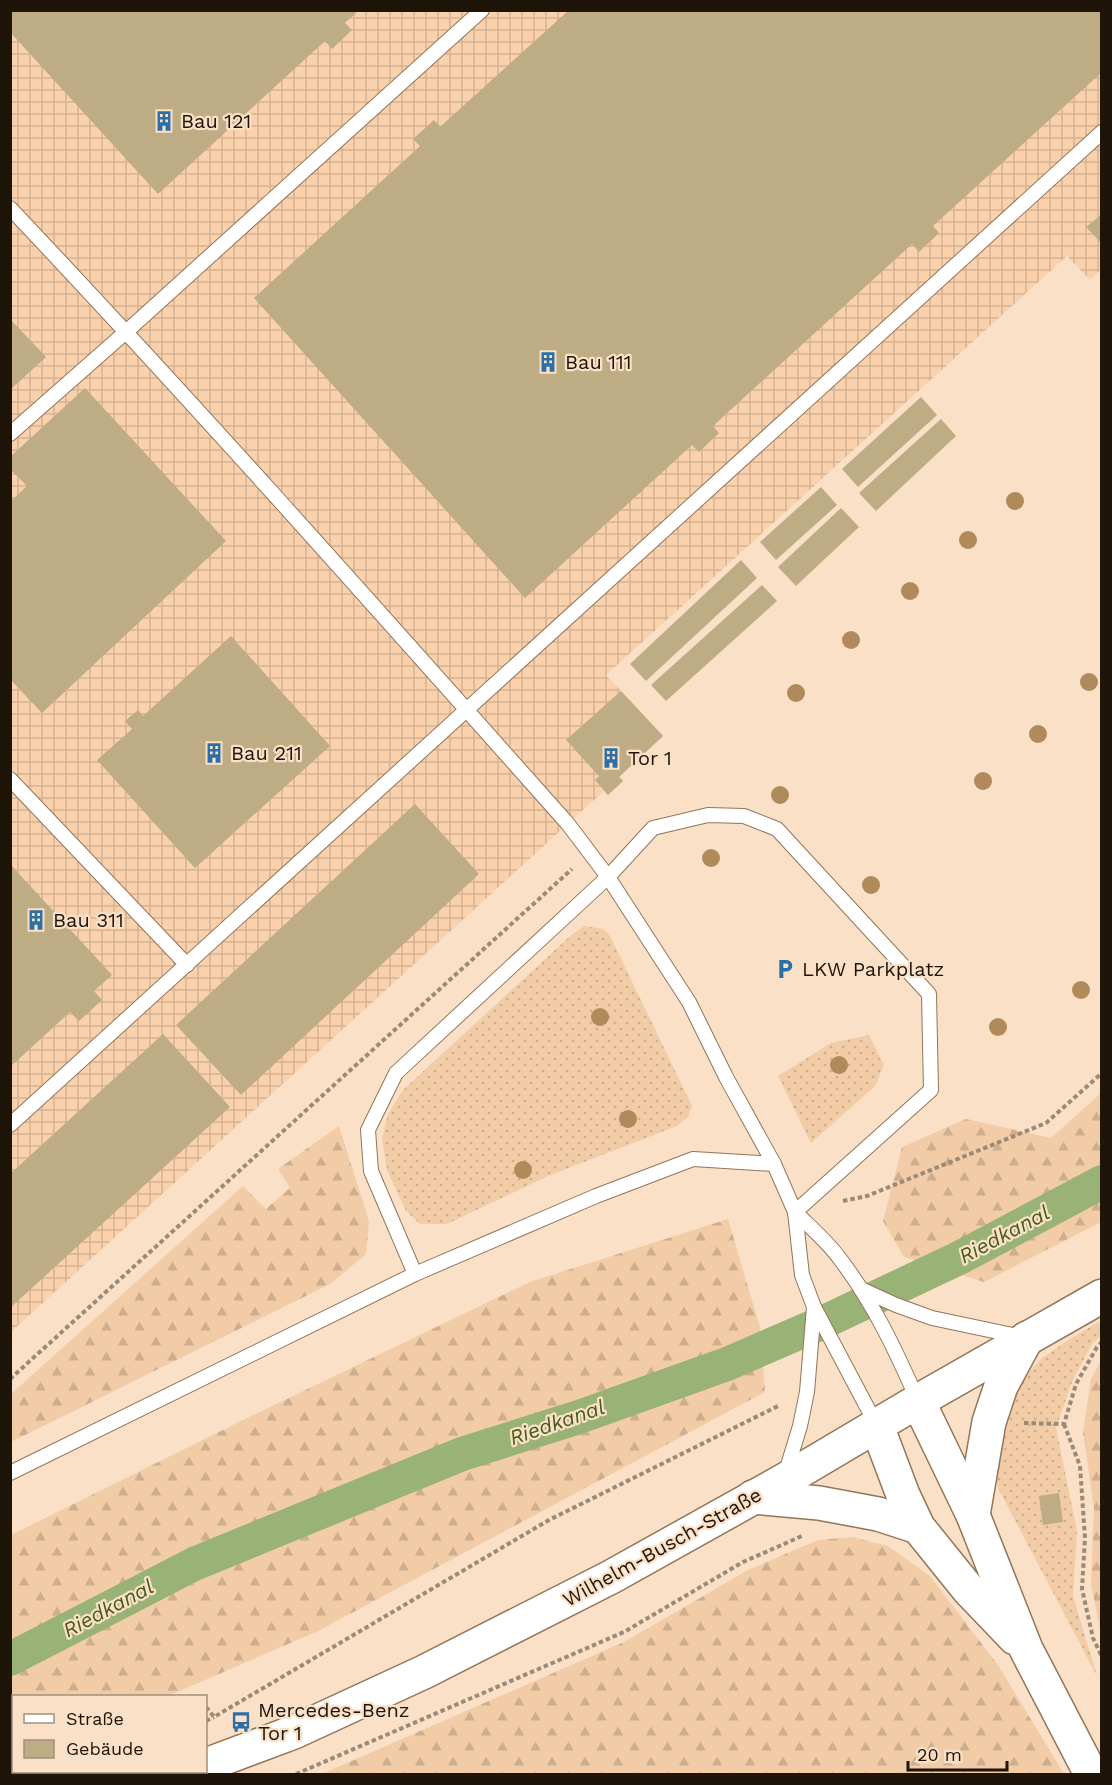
<svg xmlns="http://www.w3.org/2000/svg" width="1112" height="1785" font-family="'Work Sans',sans-serif">
	<style>
		.industrial { fill: url(#industrial-grid) }
		.grass { fill: url(#grass-dots) }
		.forest { fill: url(#forest-firs) }
		.lines { fill: none; stroke-linecap: round; stroke-linejoin: round }
		.canal { stroke: #99b275; stroke-width: 34 }
		.building { fill: #beac85 }
		.lane-casing { stroke: #937558; stroke-width: 16 }
		.secondary-casing { stroke: #937558; stroke-width: 36 }
		.path { stroke: #9d8a76; stroke-width: 4; stroke-dasharray: 4.5 3; stroke-linecap: butt }
		.lane { stroke: #fff; stroke-width: 14 }
		.secondary { stroke: #fff; stroke-width: 33 }
		.tree { fill: #b08a5b }
		.labels { text-anchor: middle; dominant-baseline: central; stroke-width: 4.5; stroke-linejoin: round; paint-order: stroke }
		.poi-label { font-size: 20px; fill: #1f1408; stroke: #fae0c6; text-anchor: start }
		.street-label { font-size: 20px; fill: #1f1408; stroke: #fae0c6 }
		.water-label { font-size: 21px; font-style: italic; fill: #465c1b; stroke: #fae0c6 }
	</style>
	<defs>
		<pattern id="industrial-grid" width="8" height="8" patternUnits="userSpaceOnUse" patternTransform="scale(1.5)"><rect width="8" height="8" fill="#f9d2ad"/><path d="M0 4h8M4 0v8" fill="none" stroke="#d5b393"/></pattern>
		<pattern id="grass-dots" width="8" height="8" patternUnits="userSpaceOnUse" patternTransform="scale(1.5)"><rect width="8" height="8" fill="#f2cca7"/><path d="M2 2h.1M6 6h.1" fill="none" stroke="#cfae8e" stroke-width="1.8" stroke-linecap="round"/></pattern>
		<pattern id="forest-firs" width="22" height="20" patternUnits="userSpaceOnUse" patternTransform="scale(1.5)"><rect width="22" height="20" fill="#f2cca7"/><path d="M5 1l3.5 6h-7zM16 11l3.5 6h-7z" fill="#cfae8e"/></pattern>
	</defs>
	<rect width="100%" height="100%" fill="#fae0c6"/>
	<polygon class="industrial" points="11,11 1101,11 1101,269 1090,280 1067,256 606,675 663,736 620,776 623,781 608,795 604,791 11,1332"/>
	<g class="grass">
		<polygon points="584,926 604,929 610,936 692,1106 688,1117 677,1126 548,1176 447,1224 420,1224 406,1211 387,1170 382,1139 388,1114 403,1090 569,937"/>
		<polygon points="869,1035 884,1065 875,1086 811,1143 778,1076 831,1043"/>
		<polygon points="1101,1321 1101,1335 1092,1344 1072,1382 1056,1428 1077,1531 1073,1596 1097,1676 998,1488 993,1453 1017,1385 1042,1358 1076,1335"/>
	</g>
	<g class="forest">
		<polygon points="1101,1093 1101,1222 984,1282 904,1257 883,1221 902,1147 966,1119 1051,1138"/>
		<polygon points="339,1126 369,1221 366,1254 330,1284 11,1442 11,1394 243,1186 266,1209 290,1188 278,1169"/>
		<polygon points="728,1219 760,1327 765,1392 316,1632 168,1696 14,1696 14,1764 11,1765 11,1535 245,1419 530,1282"/>
		<polygon points="1101,1361 1102,1362 1101,1634 1091,1584 1094,1508 1083,1433 1091,1379"/>
		<polygon points="852,1537 888,1546 930,1576 998,1665 1064,1774 322,1774 624,1642 748,1570 818,1540"/>
	</g>
	<g class="lines">
		<polyline class="canal" points="10,1659 194,1564 462,1454 579,1417 727,1364 824,1322 959,1258 1102,1182"/>
	</g>
	<g class="building">
		<polygon points="10,10 359,10 345,23 352,30 332,49 325,41 158,194 10,32"/>
		<polygon points="569,10 1102,10 1102,72 933,226 939,233 919,252 912,244 713,426 719,433 699,452 692,445 525,598 254,298 420,146 413,139 434,120 440,127"/>
		<polygon points="1102,214 1102,244 1086,227"/>
		<polygon points="10,319 46,357 10,390"/>
		<polygon points="85,388 226,541 42,713 10,679 10,502 27,486 10,469 10,457"/>
		<polygon points="921,397 937,415 858,487 842,469"/>
		<polygon points="941,419 956,436 876,511 859,493"/>
		<polygon points="821,487 837,505 776,560 760,542"/>
		<polygon points="841,508 859,527 796,586 778,567"/>
		<polygon points="741,560 757,578 646,681 630,664"/>
		<polygon points="762,585 777,601 666,701 651,685"/>
		<polygon points="231,636 330,746 195,868 97,760 132,729 125,721 138,710 143,716"/>
		<polygon points="621,691 663,736 619,777 623,781 608,795 595,780 599,776 566,740"/>
		<polygon points="415,804 479,874 241,1095 176,1025"/>
		<polygon points="10,864 112,975 94,991 102,1000 79,1021 70,1012 10,1067"/>
		<polygon points="163,1034 230,1107 10,1308 10,1174"/>
		<polygon points="1059,1493 1063,1522 1043,1525 1039,1496"/>
	</g>
	<g class="lines">
		<g class="lane-casing">
			<g id="lane">
				<path d="M 10,208 C 200,409 384,617 568,824 L 608,877 L 689,1002 L 726,1077 L 774,1164 L 795,1212 L 802,1275 L 814,1307 L 877,1426"/>
				<polyline points="10,434 127,331 482,10"/>
				<polyline points="10,779 187,965"/>
				<polyline points="10,1125 1102,132"/>
				<path d="M 795,1212 C 810,1227 828,1242 840,1259 C 873,1302 896,1351 918,1401"/>
				<polyline points="415,1274 371,1171 368,1130 396,1073 608,877 653,828 708,815 744,816 777,829 929,994 931,1090 795,1212"/>
				<polyline points="861,1289 896,1305 932,1318 1022,1337"/>
				<polyline points="10,1473 415,1274 596,1196 693,1159 774,1164"/>
				<polyline points="785,1475 800,1426 807,1392 814,1307"/>
			</g>
		</g>
		<g class="secondary-casing">
			<g id="secondary">
				<polyline points="918,1401 973,1515 1026,1649 1091,1774"/>
				<polyline points="877,1426 903,1495 918,1527 968,1589 1015,1638"/>
				<polyline points="753,1497 819,1503 878,1514 918,1527"/>
				<polyline points="973,1515 989,1422 1001,1386 1027,1338"/>
				<polyline points="206,1765 294,1732 424,1672 611,1577 783,1481 918,1401 1102,1296"/>
			</g>
		</g>
		<g class="path">
			<polyline points="843,1201 867,1196 1046,1123 1102,1073"/>
			<polyline points="10,1379 572,869"/>
			<polyline points="1024,1423 1064,1424 1076,1384 1097,1347 1102,1342"/>
			<polyline points="1064,1424 1080,1466 1085,1538 1082,1589 1093,1638 1102,1657"/>
			<polyline points="206,1707 214,1717 549,1520 780,1405"/>
			<polyline points="206,1721 214,1717"/>
			<polyline points="28,1774 36,1772"/>
			<polyline points="296,1774 624,1632 743,1562 802,1536"/>
		</g>
		<use href="#lane" class="lane"/>
		<use href="#secondary" class="secondary"/>
	</g>
	<g class="tree">
		<circle cx="1015" cy="501" r="9"/>
		<circle cx="968" cy="540" r="9"/>
		<circle cx="910" cy="591" r="9"/>
		<circle cx="851" cy="640" r="9"/>
		<circle cx="1089" cy="682" r="9"/>
		<circle cx="796" cy="693" r="9"/>
		<circle cx="1038" cy="734" r="9"/>
		<circle cx="983" cy="781" r="9"/>
		<circle cx="780" cy="795" r="9"/>
		<circle cx="711" cy="858" r="9"/>
		<circle cx="871" cy="885" r="9"/>
		<circle cx="1081" cy="990" r="9"/>
		<circle cx="600" cy="1017" r="9"/>
		<circle cx="998" cy="1027" r="9"/>
		<circle cx="839" cy="1065" r="9"/>
		<circle cx="628" cy="1119" r="9"/>
		<circle cx="523" cy="1170" r="9"/>
	</g>
	<defs>
		<g id="building-bare" transform="scale(1.62)"><path d="M-4-6H4V6H1V3H-1V6H-4ZM-2.5-4.3h1.7v1.8h-1.7ZM.8-4.3h1.7v1.8H.8ZM-2.5-1h1.7V.8h-1.7ZM.8-1h1.7V.8H.8Z" fill="#2c6fa4" stroke="#fae0c6" stroke-width="2.5" paint-order="stroke"/></g>
		<g id="parking-bare" transform="scale(1.62)"><path d="M-3.5-5.5H1a3.5 3.5 0 0 1 0 7H-1V5.5H-3.5ZM-1-3.4V-.6H.8a1.4 1.4 0 0 0 0-2.8Z" fill="#2c6fa4" stroke="#fae0c6" stroke-width="2.5" paint-order="stroke"/></g>
		<g id="bus-bare" transform="scale(1.62)"><path d="M-5-6H5V4H4V6H2V4H-2V6H-4V4H-5ZM-3.5-4V0h7V-4ZM-3.5 1.2v1.5H-2V1.2ZM2 1.2v1.5H3.5V1.2Z" fill="#2c6fa4" stroke="#fae0c6" stroke-width="2.5" paint-order="stroke"/></g>
	</defs>
	<g fill-rule="evenodd">
		<use href="#building-bare" x="164" y="121"/>
		<use href="#building-bare" x="548" y="362"/>
		<use href="#building-bare" x="214" y="753"/>
		<use href="#building-bare" x="611" y="758"/>
		<use href="#building-bare" x="36" y="920"/>
		<use href="#parking-bare" x="785" y="969"/>
		<use href="#bus-bare" x="241" y="1722"/>
	</g>
	<g class="labels">
		<g class="poi-label">
			<text x="181" y="121">Bau 121</text>
			<text x="565" y="362">Bau 111</text>
			<text x="231" y="753">Bau 211</text>
			<text x="628" y="758">Tor 1</text>
			<text x="53" y="920">Bau 311</text>
			<text x="802" y="969">LKW Parkplatz</text>
			<text x="258" y="1710">Mercedes-Benz<tspan x="258" dy="23">Tor 1</tspan></text>
		</g>
		<g class="street-label">
			<text transform="translate(662 1547) rotate(-29)">Wilhelm-Busch-Straße</text>
		</g>
		<g class="water-label">
			<text transform="translate(1004 1234) rotate(-28)">Riedkanal</text>
			<text transform="translate(557 1422) rotate(-19)">Riedkanal</text>
			<text transform="translate(108 1608) rotate(-28)">Riedkanal</text>
		</g>
	</g>
	<rect width="1112" height="1785" fill="none" stroke="#1f1408" stroke-width="24"/>
	<rect x="12" y="1695" width="195" height="78" fill="#fae0c6" stroke="#a28e7a" stroke-width="1.5"/>
	<rect x="24" y="1714" width="30" height="9" fill="#ffffff" stroke="#a28e7a" stroke-width="1.5"/>
	<text x="66" y="1725" font-size="18" fill="#1f1408">Straße</text>
	<rect x="24" y="1740" width="30" height="18" fill="#beac85" stroke="#a28e7a" stroke-width="1.5"/>
	<text x="66" y="1755" font-size="18" fill="#1f1408">Gebäude</text>
	<path d="M908 1761v9h99v-9" fill="none" stroke="#1f1408" stroke-width="3"/>
	<text x="917" y="1761" font-size="18" fill="#1f1408" stroke="#fae0c6" stroke-width="4.5" paint-order="stroke">20 m</text>
</svg>
